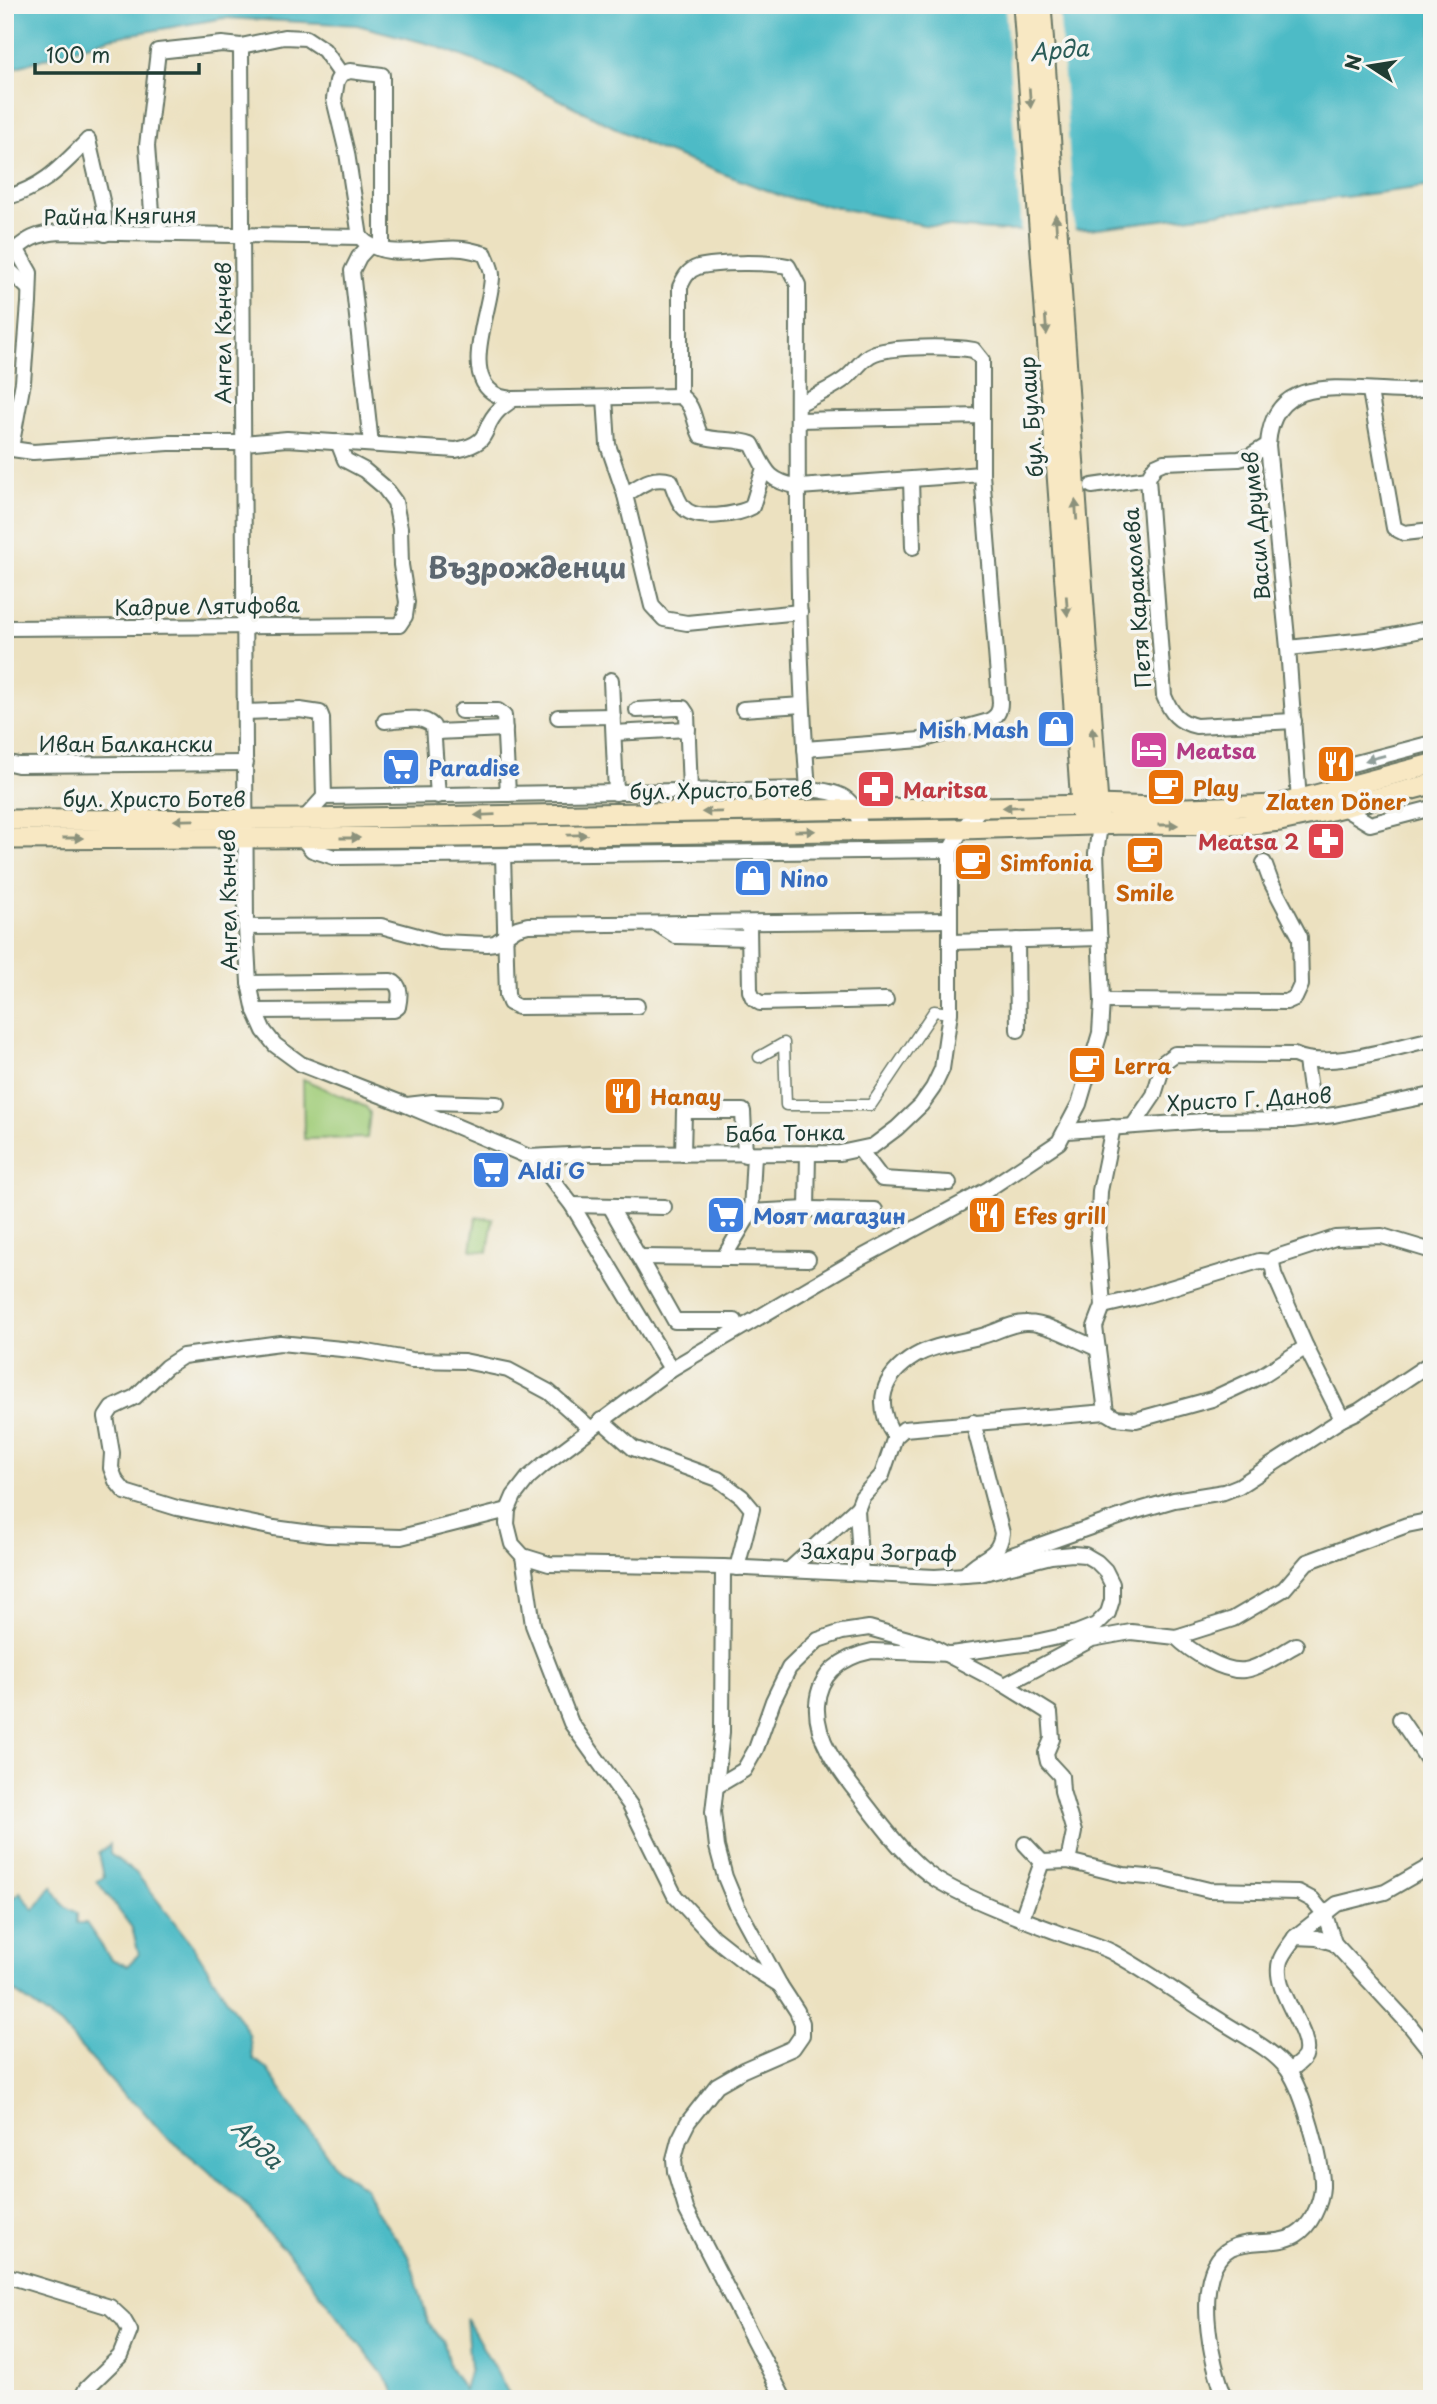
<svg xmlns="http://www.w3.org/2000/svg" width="1437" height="2404" font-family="'Playpen Sans',sans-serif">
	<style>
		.green { fill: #a2cd7a; stroke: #608557; stroke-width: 2 }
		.water { fill: #4dbbc6; stroke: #367c7d; stroke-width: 2 }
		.pier { fill: #ece1c0 }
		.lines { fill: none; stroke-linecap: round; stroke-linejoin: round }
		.pedestrian-casing { stroke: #677665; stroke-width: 13 }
		.minor-casing { stroke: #677665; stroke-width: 18 }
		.secondary-casing { stroke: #677665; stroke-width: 23 }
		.pedestrian { stroke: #fff; stroke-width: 10 }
		.minor { stroke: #fff; stroke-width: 14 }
		.secondary { stroke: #f8e8c3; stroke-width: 19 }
		.oneway { fill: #8c927c }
		.oneway2 { fill: #8f9e9a }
		.labels { text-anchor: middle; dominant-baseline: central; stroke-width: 7; stroke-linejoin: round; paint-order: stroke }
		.street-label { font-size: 21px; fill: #1f3d34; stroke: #f6f6f2 }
		.shop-label { font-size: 21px; font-weight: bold; fill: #366cbe; stroke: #f6f6f2; text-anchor: start }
		.hotel-label { font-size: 21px; font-weight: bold; fill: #b23c85; stroke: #f6f6f2; text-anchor: start }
		.food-label { font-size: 21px; font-weight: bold; fill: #c56008; stroke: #f6f6f2; text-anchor: start }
		.health-label { font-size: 21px; font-weight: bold; fill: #be3a42; stroke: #f6f6f2; text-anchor: start }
		.water-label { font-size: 23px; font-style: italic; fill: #2a5c58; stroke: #f6f6f2 }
		.district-label { font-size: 28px; font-weight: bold; fill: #5c6770; stroke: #f6f6f2 }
	</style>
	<rect width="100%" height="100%" fill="#f6f6f2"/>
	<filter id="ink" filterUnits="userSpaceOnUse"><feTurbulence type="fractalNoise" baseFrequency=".0143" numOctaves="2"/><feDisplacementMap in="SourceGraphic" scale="14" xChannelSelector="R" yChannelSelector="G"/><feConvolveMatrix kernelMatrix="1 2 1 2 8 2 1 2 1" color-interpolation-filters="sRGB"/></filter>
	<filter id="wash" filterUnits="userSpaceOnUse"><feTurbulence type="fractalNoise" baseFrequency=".00686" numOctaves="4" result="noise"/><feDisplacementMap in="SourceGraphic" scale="28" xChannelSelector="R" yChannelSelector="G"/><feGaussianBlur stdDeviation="1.57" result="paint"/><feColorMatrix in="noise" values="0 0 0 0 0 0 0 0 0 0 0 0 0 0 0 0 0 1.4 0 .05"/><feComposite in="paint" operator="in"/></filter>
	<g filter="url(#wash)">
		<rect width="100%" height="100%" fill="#ece1c0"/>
		<g class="green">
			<polygon points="303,1079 366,1107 370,1113 367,1138 304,1139"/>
			<polygon points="476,1217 493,1219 488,1252 471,1250"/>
		</g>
		<g class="water">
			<polygon points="5,5 1432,5 1432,186 1089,229 1005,231 924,225 784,197 653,147 509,74 433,45 357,25 224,18 110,38 5,71"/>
			<polygon points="110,1844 110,1854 136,1873 193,1946 249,2034 253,2059 266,2068 337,2169 365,2188 374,2208 409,2256 428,2322 444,2342 449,2366 464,2390 470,2368 466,2318 512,2399 398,2399 391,2385 287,2251 265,2230 251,2210 205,2168 164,2135 138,2105 126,2098 61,2025 5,1985 5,1903 20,1892 34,1910 52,1886 63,1905 77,1913 77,1923 86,1923 111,1959 127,1966 139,1954 132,1928 97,1881 104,1877 99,1853"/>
		</g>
		<polygon class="pier" points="1005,5 1059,5 1075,233 1021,234"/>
	</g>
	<g filter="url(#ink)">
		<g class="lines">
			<g class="pedestrian-casing">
				<polyline id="pedestrian" points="759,1057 784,1043 786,1105 871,1105 934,1011 950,1013"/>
			</g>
			<g class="minor-casing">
				<g id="minor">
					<polyline points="241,46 246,927 249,983 255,1011 264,1031 275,1045 301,1064 406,1105 529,1157 547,1173 572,1205 671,1369"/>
					<polyline points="88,140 103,205 105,234"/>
					<path d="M 5,198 C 44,187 61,167 88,140"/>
					<polyline points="157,233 158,221 152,212 147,146 158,51 222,44 241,46 284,37 306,38 324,50 341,74"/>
					<polyline points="360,237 347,153 334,99 337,81 341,74 350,71 382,75 382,248"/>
					<polyline points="369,246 359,257 352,271 371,444"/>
					<path d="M 5,258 C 27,240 32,234 61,232 L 360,237 C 385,264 431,245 463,249 C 470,250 478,252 485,254 C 487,260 492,268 492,275 C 493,306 458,376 497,395 C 501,398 508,398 513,399 L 680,396 C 695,405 693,421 701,436 C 718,442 735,438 752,444 C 766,471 767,481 799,487 L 982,474"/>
					<polyline points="5,266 28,288"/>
					<polyline points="1370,391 1394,528 1404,533 1432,530"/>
					<path d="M 680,396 L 680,287 C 684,278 688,270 698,267 C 717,262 769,262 788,266 L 798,285 C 798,453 795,622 808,789"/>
					<polyline points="605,398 608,445 625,495 652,606 664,619 687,623 800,612"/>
					<path d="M 798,404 C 815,396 832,389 846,378 C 856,370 863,357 875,353 C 896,346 951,346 974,350 L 982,360 L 982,474 L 1000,702 C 1000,712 997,716 989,721 L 921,740 L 805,749"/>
					<polyline points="798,420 982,416"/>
					<path d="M 5,448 L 33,452 L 169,443 L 244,443 L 287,439 L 456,450 C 495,442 479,429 499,410 C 503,406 509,403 513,399"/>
					<polyline points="11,448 23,382 29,303 30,273 17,250"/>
					<path d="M 1148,478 L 1164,696 C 1171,713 1178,722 1196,726 L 1294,721"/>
					<polyline points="911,480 913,547"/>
					<polyline points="1092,486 1148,478 1155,466 1164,462 1239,459 1250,456 1268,445"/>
					<path d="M 625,495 C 641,485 652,475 671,481 C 674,489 677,500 683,507 C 695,522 738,515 752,507 L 764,468"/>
					<polyline points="5,628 399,625 405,616 407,602 401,565 400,528 395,502 383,486 364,470 345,460 338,442"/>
					<polyline points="1288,648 1376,639 1432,628"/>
					<polyline points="611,680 616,793"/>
					<polyline points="743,709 802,705"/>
					<polyline points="637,710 677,708 683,708 687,714 690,790"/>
					<polyline points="461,711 498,711 504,716 508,794"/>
					<polyline points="246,712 300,710 320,713 322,718 324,797"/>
					<polyline points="558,717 613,716"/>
					<path d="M 385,721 C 401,720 421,714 433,726 L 438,796"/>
					<polyline points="436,732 505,729"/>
					<polyline points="614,733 688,729"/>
					<polyline points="5,762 18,765 246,763"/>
					<polyline points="1332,791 1339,773 1348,765 1432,743"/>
					<path d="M 1299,801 L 1288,648 L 1268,445 C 1274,356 1376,402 1432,388"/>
					<polyline points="1342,807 1370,824 1432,808"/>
					<path d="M 304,819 L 324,797 L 808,789 C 840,792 855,795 861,830"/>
					<path d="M 1100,826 L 1096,853 L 1102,1001 L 1100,1033 L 1079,1104 L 1059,1142 L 987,1190 L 853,1262 L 671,1369 L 543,1465 L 528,1478 L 514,1496 L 508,1510 L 507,1524 L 512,1544 L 523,1556 L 549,1564 L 723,1567 L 935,1577 L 980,1574 L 1051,1556 L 1073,1554 L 1085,1555 L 1097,1562 L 1105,1570 L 1112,1584 L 1112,1600 L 1108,1613 L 1096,1625 L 1076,1633 L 1031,1643 L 951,1654 L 872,1651 C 843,1657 819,1672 817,1705 C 815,1738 838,1769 858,1794 C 880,1822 907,1861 937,1880 C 968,1899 1019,1918 1054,1931 C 1074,1939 1094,1943 1112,1952 C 1149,1972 1185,1999 1221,2021 C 1242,2035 1273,2049 1288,2070 C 1303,2091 1323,2162 1322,2187 C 1321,2204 1311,2226 1296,2235 C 1277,2246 1251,2238 1231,2248 C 1190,2269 1211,2366 1226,2399"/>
					<polyline points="302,838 312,850 334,857 950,850"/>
					<polyline points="503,856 507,995 510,1003 518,1007 637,1006"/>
					<polyline points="749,924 750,991 753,998 760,1003 886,1000"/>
					<polyline points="659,925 676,936 749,938"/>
					<polyline points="246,927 381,926 440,942 487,944 495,943 517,928 528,925 950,920"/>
					<polyline points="1017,940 1018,1030"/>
					<polyline points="951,942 1100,938"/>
					<path d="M 249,983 L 391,981 C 402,985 400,997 398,1007 L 394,1010 L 255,1011"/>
					<polyline points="1102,1001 1286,1002 1295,998 1301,985 1300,937 1271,882 1264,863"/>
					<polyline points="1306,1061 1310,1089"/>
					<polyline points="407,1105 433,1102 497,1104"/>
					<path d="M 1133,1126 L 1154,1095 L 1164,1062 L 1175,1054 L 1294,1055 C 1328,1071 1395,1047 1432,1039"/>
					<polyline points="1067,1131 1204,1121 1292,1120 1334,1115 1432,1095"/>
					<polyline points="860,1150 882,1179 949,1183"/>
					<polyline points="683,1154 684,1111 743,1111 745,1155"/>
					<polyline points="529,1157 590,1154 840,1153 873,1146 897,1128 921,1105 933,1088 942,1069 950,1013 950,850 962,829 981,808"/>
					<polyline points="572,1205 664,1207"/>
					<polyline points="610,1206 675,1321 735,1321"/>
					<polyline points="807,1209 808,1153"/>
					<polyline points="751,1212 807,1209 875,1210"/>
					<polyline points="639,1257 808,1259"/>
					<polyline points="724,1257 751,1212 754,1155"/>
					<polyline points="1103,1306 1137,1298 1259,1261 1272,1262"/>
					<polyline points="1106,1412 1095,1327 1103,1306 1098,1238 1100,1191 1113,1127"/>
					<polyline points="1342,1419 1306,1347 1274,1274 1272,1262 1274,1258 1335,1238 1382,1236 1432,1251"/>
					<polyline points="601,1420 633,1448 718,1479 742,1497 752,1509 737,1568"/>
					<path d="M 895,1437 C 873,1404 882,1376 915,1356 C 934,1345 961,1342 982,1336 C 997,1332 1012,1322 1028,1323 C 1047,1323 1079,1341 1098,1349"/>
					<polyline points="508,1510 401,1537 327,1535 274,1528 177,1508 125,1492 116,1481 111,1468 112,1453 106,1417 112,1408 135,1397 166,1367 183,1356 280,1343 362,1351 412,1360 464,1361 508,1370 549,1392 590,1428"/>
					<polyline points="523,1556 533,1625 571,1723 630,1805 675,1896 713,1937 751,1967 780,1985"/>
					<polyline points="723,1567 722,1732 713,1812 717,1847 725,1877 737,1906 780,1985 797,2011 802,2023 802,2035 793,2048 743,2070 717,2085 688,2122 679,2140 674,2159 675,2171 686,2209 784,2399"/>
					<polyline points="987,1567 992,1562 1136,1511 1174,1500 1224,1492 1239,1486 1342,1419 1359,1411 1432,1362"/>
					<polyline points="789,1570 858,1507"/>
					<polyline points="861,1573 857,1510 862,1497 882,1475 895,1437 904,1429 1106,1412 1116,1418 1136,1420 1212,1399 1261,1376 1306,1347"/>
					<path d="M 965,1575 C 978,1556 999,1560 1002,1533 L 973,1422"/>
					<path d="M 1176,1637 C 1190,1651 1224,1673 1245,1670 C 1262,1667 1281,1653 1296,1645"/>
					<polyline points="1005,1685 1050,1713 1052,1739 1046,1753 1048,1762 1061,1776 1062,1791 1074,1832 1068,1861"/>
					<polyline points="1400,1719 1432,1766"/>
					<polyline points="717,1786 744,1770 756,1749 773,1701 789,1668 818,1640 842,1632 869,1628 929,1645 1005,1685 1092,1639 1131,1632 1176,1637 1233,1619 1284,1589 1307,1562 1407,1525 1432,1520"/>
					<polyline points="1025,1844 1042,1862 1068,1861 1124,1875 1159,1878 1209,1890 1298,1892 1313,1900 1325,1915 1334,1943"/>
					<polyline points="1022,1918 1042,1862"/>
					<polyline points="1295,1937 1337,1904 1385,1892 1432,1865"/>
					<path d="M 1289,2071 C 1294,2067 1302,2062 1305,2056 C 1314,2033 1271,1992 1280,1961 C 1283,1952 1290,1945 1295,1937 L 1317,1938 L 1334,1943 L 1408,2023 L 1432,2053"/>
					<polyline points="5,2275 110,2307 123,2319 130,2331 120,2356 86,2389 81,2399"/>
				</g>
			</g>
			<g class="secondary-casing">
				<g id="secondary">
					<polyline points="1023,5 1082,818"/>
					<polyline points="1041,5 1099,818"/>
					<polyline points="5,820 304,819 1097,805 1187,808 1278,805 1432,764"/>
					<polyline points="5,839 456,837 962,829 1126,824 1243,825 1280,821 1331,810 1432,784"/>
				</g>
			</g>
			<use href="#pedestrian" class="pedestrian"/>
			<use href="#minor" class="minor"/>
			<use href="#secondary" class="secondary"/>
		</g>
		<defs><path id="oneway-solid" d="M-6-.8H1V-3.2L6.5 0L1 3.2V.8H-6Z" transform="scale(1.75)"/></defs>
		<g class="oneway">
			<use href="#oneway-solid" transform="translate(1030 98) rotate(86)"/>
			<use href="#oneway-solid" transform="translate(1056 224) rotate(-94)"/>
			<use href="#oneway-solid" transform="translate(1046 325) rotate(86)"/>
			<use href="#oneway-solid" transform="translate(1076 510) rotate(-94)"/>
			<use href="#oneway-solid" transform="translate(1067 606) rotate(86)"/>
			<use href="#oneway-solid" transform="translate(1093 737) rotate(-94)"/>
			<use href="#oneway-solid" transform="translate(1013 807) rotate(178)"/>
			<use href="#oneway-solid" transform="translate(712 812) rotate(179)"/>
			<use href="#oneway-solid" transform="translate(485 815) rotate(178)"/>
			<use href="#oneway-solid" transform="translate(184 820) rotate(179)"/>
			<use href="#oneway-solid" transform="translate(1168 825)"/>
			<use href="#oneway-solid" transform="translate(805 831) rotate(-1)"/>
			<use href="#oneway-solid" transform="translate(577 835) rotate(-1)"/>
			<use href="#oneway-solid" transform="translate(73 838)"/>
			<use href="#oneway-solid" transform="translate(350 838)"/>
		</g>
		<use class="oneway2" href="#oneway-solid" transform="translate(1375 758) rotate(165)"/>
	</g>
	<defs>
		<g id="shop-square" transform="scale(2.0125)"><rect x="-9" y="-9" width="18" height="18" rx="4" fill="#3f7fe0" stroke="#f6f6f2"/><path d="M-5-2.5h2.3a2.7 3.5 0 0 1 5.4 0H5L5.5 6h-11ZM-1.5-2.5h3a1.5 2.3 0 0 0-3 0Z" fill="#fff"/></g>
		<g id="hotel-square" transform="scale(2.0125)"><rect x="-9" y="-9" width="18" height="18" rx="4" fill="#d1479c" stroke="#f6f6f2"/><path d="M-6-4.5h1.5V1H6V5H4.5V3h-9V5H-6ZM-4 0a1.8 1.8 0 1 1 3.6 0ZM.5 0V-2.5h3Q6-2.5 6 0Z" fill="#fff"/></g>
		<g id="restaurant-square" transform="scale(2.0125)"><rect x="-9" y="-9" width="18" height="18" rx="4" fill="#e8710a" stroke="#f6f6f2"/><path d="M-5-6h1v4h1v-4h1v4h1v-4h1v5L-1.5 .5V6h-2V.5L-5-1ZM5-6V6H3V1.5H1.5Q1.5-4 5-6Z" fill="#fff"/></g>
		<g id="supermarket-square" transform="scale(2.0125)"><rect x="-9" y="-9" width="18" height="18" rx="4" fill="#3f7fe0" stroke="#f6f6f2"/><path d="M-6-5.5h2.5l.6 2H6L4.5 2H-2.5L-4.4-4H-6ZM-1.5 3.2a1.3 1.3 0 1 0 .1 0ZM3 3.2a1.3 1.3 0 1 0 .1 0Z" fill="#fff"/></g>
		<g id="cafe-square" transform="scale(2.0125)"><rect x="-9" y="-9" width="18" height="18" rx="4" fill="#e8710a" stroke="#f6f6f2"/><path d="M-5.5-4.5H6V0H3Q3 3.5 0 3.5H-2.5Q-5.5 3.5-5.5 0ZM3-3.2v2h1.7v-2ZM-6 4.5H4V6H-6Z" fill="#fff"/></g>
		<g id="pharmacy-square" transform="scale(2.0125)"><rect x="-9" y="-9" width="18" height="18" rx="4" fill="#e0444e" stroke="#f6f6f2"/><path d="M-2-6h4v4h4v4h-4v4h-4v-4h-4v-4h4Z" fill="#fff"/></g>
	</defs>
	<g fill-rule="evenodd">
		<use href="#shop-square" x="1056" y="729"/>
		<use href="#hotel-square" x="1149" y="750"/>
		<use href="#restaurant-square" x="1336" y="764"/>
		<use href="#supermarket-square" x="401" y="767"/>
		<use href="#cafe-square" x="1166" y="787"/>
		<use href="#pharmacy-square" x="876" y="789"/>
		<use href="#pharmacy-square" x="1326" y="841"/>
		<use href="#cafe-square" x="1145" y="855"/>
		<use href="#cafe-square" x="973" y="862"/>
		<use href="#shop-square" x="753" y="878"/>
		<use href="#cafe-square" x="1087" y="1065"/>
		<use href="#restaurant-square" x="623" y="1096"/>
		<use href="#supermarket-square" x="491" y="1170"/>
		<use href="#supermarket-square" x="726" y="1215"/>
		<use href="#restaurant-square" x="987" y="1215"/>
	</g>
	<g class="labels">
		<g class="street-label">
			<text transform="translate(120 215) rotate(-1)">Райна Княгиня</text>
			<text transform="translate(222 333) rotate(-90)">Ангел Кънчев</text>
			<text transform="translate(1030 417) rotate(-94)">бул. Булаир</text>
			<text transform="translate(1255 526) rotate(-95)">Васил Друмев</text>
			<text transform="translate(1136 598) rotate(-94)">Петя Караколева</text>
			<text transform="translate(207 605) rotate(-1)">Кадрие Лятифова</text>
			<text x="126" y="743">Иван Балкански</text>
			<text transform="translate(721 789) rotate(-1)">бул. Христо Ботев</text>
			<text x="154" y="798">бул. Христо Ботев</text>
			<text transform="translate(227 900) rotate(-91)">Ангел Кънчев</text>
			<text transform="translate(1249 1098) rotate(-3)">Христо Г. Данов</text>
			<text transform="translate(785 1132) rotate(-1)">Баба Тонка</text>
			<text transform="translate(879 1551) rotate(1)">Захари Зограф</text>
		</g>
		<g class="shop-label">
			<text x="1029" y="729" text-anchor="end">Mish Mash</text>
			<text x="428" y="767">Paradise</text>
			<text x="780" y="878">Nino</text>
			<text x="518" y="1170">Aldi G</text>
			<text x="753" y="1215">Моят магазин</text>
		</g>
		<g class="hotel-label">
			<text x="1176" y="750">Meatsa</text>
		</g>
		<g class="food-label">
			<text x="1193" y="787">Play</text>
			<text x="1336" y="801" text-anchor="middle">Zlaten Döner</text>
			<text x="1000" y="862">Simfonia</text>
			<text x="1145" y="892" text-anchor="middle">Smile</text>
			<text x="1114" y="1065">Lerra</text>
			<text x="650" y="1096">Hanay</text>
			<text x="1014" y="1215">Efes grill</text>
		</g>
		<g class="health-label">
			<text x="903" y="789">Maritsa</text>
			<text x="1299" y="841" text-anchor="end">Meatsa 2</text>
		</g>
		<g class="water-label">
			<text transform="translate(1059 49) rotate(-5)">Арда</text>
			<text transform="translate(258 2143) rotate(44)">Арда</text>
		</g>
		<g class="district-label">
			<text x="527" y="566">Възрожденци</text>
		</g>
	</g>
	<rect width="1437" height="2404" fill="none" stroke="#f6f6f2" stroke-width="28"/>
	<g transform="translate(1370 66) rotate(282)" stroke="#f6f6f2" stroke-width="5" paint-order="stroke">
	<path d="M0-5L12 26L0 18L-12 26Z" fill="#1f3d34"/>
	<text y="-10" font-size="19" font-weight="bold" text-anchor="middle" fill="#1f3d34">N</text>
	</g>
	<path d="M35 63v10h164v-10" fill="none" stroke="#1f3d34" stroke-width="3.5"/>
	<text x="46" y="63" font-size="21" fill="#1f3d34" stroke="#f6f6f2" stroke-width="5" paint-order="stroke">100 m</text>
</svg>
